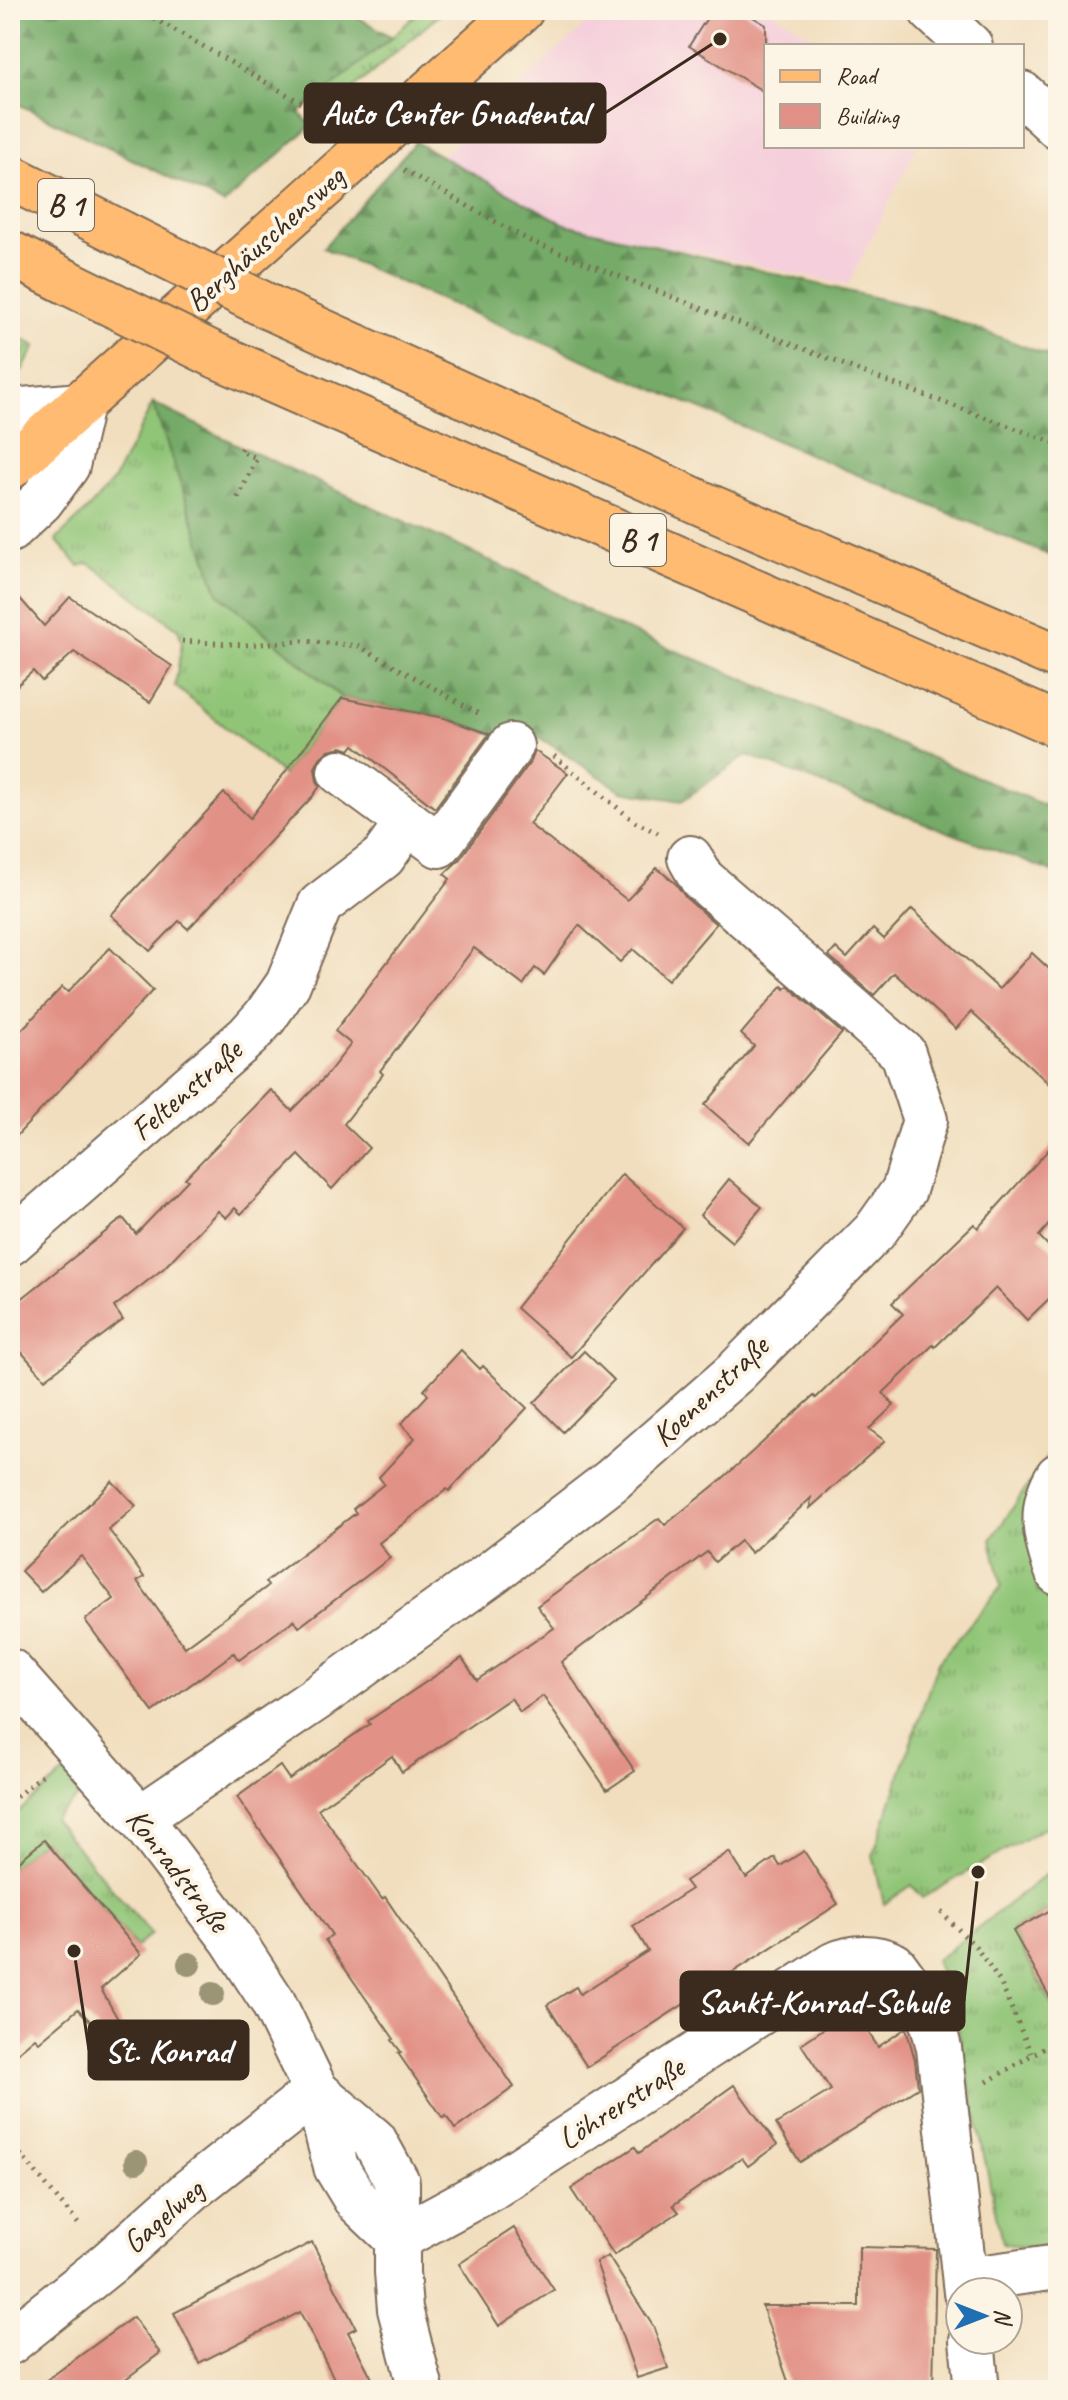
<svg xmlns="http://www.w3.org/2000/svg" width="1068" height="2400" font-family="Caveat,sans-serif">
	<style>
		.built { fill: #f5cfdb }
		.grass { fill: url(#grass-tufts); stroke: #66784a; stroke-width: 2 }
		.forest { fill: url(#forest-firs); stroke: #586a43; stroke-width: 2 }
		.park { fill: url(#park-crowns); stroke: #66784a; stroke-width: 2 }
		.building { fill: #e29186 }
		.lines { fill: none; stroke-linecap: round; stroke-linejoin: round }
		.minor-casing { stroke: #7b6956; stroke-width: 48 }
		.major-casing { stroke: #7b6956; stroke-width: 48 }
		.highway-casing { stroke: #7b6956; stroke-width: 48 }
		.path { stroke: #7b6956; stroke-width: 5; stroke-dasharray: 2 6; stroke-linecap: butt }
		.minor { stroke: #fff; stroke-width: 44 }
		.major { stroke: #ffbb71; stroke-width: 44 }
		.highway { stroke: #ffbb71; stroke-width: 44 }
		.highway-bridge-casing { stroke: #7b6956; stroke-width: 48; stroke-linecap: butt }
		.highway-bridge { stroke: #ffbb71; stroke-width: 44 }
		.tree { fill: #9b9475 }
		.labels { text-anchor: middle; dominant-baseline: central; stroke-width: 8; stroke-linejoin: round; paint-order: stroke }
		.shield { fill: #fcf5e5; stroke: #75675a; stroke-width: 2 }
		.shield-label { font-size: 30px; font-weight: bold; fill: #3b2a1e }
		.street-label { font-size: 32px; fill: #3b2a1e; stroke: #fcf5e5 }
		.leader { fill: none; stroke: #3b2a1e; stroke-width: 3 }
		.callout-dot { fill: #3b2a1e; stroke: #fcf5e5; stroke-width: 3 }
		.callout { fill: #3b2a1e; stroke: #3b2a1e; stroke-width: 3 }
		.callout-label { font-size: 34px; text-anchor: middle; font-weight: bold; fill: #fff }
	</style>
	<defs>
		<pattern id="grass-tufts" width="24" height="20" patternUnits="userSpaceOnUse" patternTransform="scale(2)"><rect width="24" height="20" fill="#90c577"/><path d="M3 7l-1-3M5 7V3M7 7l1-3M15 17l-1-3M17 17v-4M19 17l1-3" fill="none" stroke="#77a061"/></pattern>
		<pattern id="forest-firs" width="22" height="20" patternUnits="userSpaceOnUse" patternTransform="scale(2)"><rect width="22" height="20" fill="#74aa68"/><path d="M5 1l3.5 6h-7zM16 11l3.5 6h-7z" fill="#608b55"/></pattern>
		<pattern id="park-crowns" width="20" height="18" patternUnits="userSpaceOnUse" patternTransform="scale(2)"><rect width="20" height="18" fill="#90c577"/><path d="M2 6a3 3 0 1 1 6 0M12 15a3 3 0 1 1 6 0" fill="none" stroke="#77a061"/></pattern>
	</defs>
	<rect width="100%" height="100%" fill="#fcf5e5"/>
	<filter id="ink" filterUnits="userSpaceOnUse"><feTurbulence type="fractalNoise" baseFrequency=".0125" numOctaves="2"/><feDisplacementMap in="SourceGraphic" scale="16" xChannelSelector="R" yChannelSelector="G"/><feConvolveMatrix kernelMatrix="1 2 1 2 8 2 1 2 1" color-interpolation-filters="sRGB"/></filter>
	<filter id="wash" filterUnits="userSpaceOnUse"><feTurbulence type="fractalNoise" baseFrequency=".006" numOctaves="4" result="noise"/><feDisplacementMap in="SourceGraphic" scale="32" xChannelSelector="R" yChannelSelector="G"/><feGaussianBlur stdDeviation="1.8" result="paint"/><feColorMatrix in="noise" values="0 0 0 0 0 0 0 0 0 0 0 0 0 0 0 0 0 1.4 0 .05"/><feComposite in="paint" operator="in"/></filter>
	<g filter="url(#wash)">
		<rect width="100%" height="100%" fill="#f1debe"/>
		<polygon class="built" points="602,10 770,10 827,46 766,46 766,146 917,146 848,285 565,224 441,156"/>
		<g class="grass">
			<polygon points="421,10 445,10 330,109 314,98 392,37"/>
			<polygon points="153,403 218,593 342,698 283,775 175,686 182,643 178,629 89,563 79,566 56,540 90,507 113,481"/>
			<polygon points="1058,1441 1058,1820 922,1898 912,1885 884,1904 873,1855 938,1662 1002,1586 991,1540"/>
			<polygon points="64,1773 82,1794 53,1819 151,1934 136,1947 44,1840 10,1869 10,1819"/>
			<polygon points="1058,1865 1058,1905 1012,1931 1058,2016 1058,2253 1002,2243 952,2000 935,1961"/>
		</g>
		<g class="forest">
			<polygon points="10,10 345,10 392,37 299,113 312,125 224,204 10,100"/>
			<polygon points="415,142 565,224 927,310 1058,359 1058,559 427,294 323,248"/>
			<polygon points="153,403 242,447 539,583 610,623 1058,811 1058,874 747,755 682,801 622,791 534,734 514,741 444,718 342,698 218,593"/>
		</g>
		<polygon class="park" points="10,333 36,346 21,372 10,378"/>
		<g id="blocks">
			<g class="building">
				<polygon points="712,10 741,10 766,25 766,93 689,46"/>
				<polygon points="10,587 44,626 70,597 172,666 150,702 74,652 42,681 33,671 10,692"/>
				<polygon points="342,698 444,718 489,734 435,808 354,745 350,750 342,747 329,750 320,758 315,768 317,781 320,786 312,797 188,929 179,921 150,951 111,915 224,793 250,818"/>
				<polygon points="535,751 568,773 529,824 627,900 657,868 676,884 686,898 716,924 668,980 633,949 620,962 579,925 544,975 535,968 523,985 474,948 380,1071 383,1074 344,1124 369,1148 332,1189 299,1155 241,1214 235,1208 226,1218 218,1211 164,1268 114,1307 123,1320 45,1379 10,1339 10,1308 123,1218 136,1234 188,1180 185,1178 271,1090 292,1111 324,1078 351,1044 335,1031 450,879 444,874 459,860 531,761"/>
				<polygon points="912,909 999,989 1032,953 1058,977 1058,1092 971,1012 956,1029 894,973 874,995 829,956 836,948 847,958 873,929 884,939"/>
				<polygon points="110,948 153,990 10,1143 10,1042 62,987 68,992"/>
				<polygon points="782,986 785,989 788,986 842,1033 749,1143 705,1105 754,1046 741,1034"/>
				<polygon points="1058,1139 1058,1214 1039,1236 1058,1256 1058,1290 1027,1320 996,1288 935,1347 933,1345 883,1393 894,1405 869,1429 885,1441 810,1508 811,1498 751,1553 740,1541 715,1562 707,1552 561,1662 635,1771 607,1790 543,1696 520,1712 511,1698 402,1772 392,1756 318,1809 382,1899 385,1897 514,2087 455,2129 446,2116 443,2118 398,2053 401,2052 392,2040 394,2039 325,1940 332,1935 237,1797 280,1766 289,1779 370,1724 368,1721 462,1658 477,1680 554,1628 537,1606 659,1518 665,1525 722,1479 814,1396 816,1398 903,1314 892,1303 974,1224 978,1228"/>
				<polygon points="622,1174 683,1228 571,1357 516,1308"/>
				<polygon points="729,1179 762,1207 732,1242 700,1215"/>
				<polygon points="461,1350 480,1369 483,1366 527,1408 449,1491 447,1489 379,1543 390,1558 299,1627 294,1620 239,1660 234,1653 153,1712 85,1620 114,1599 81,1556 41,1592 21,1571 112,1481 136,1506 109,1530 144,1577 137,1581 185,1647 268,1586 265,1582 356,1513 353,1509 384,1484 379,1477 415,1438 401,1424 428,1395 424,1390"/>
				<polygon points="584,1351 614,1380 563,1432 534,1403"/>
				<polygon points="44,1840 141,1954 101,1989 137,2053 129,2059 78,2009 39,2042 35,2038 10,2059 10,1869"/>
				<polygon points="804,1851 838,1904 587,2067 547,2005 576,1987 580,1994 648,1951 633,1926 691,1889 685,1881 729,1852 746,1878 775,1858 780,1866"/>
				<polygon points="1058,1906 1058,2012 1013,1931"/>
				<polygon points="853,2009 878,2047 906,2028 915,2060 918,2088 800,2162 776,2124 831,2090 801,2044"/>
				<polygon points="734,2085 777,2145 748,2166 742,2158 673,2205 679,2212 614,2255 571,2189 635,2147 639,2153"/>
				<polygon points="514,2228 554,2290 499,2326 459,2264"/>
				<polygon points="312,2242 356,2328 348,2332 378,2390 340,2390 300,2312 199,2363 174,2313"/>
				<polygon points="859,2247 936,2249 933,2390 791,2390 762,2306 859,2306"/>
				<polygon points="608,2256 653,2326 668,2368 637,2378 596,2262"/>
				<polygon points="133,2317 160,2353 111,2390 33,2390"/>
			</g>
		</g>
	</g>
	<g filter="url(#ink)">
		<use href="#blocks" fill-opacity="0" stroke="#7b6956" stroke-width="2"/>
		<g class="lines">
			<g class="minor-casing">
				<g id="minor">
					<polyline points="931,10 970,46"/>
					<polyline points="1022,94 1058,127"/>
					<polyline points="10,411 81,405 67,466 41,501 10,530"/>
					<polyline points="340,772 439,845 511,746"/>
					<polyline points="10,1243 248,1036 265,1017 288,984 320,905 383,857 408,822"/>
					<path d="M 1058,1476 C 1038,1508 1045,1539 1058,1573"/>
					<polyline points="10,1671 140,1818 232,1939 273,2002 316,2091 336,2167 356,2200 397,2239"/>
					<polyline points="140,1818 314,1700 490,1574 611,1481 735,1373 875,1231 904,1190 925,1120 903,1053 702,879 690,858"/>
					<polyline points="316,2091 374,2140 397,2182 397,2272 400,2309 421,2390"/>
					<path d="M 397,2239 L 491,2188 L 833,1965 C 854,1956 873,1955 894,1965 L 922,2003 L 933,2024 L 939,2048 L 966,2292"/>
					<polyline points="965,2280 1058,2267"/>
					<polyline points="972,2340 977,2390"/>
					<polyline points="10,2342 110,2262 192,2189 316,2091"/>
				</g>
			</g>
			<g class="major-casing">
				<polyline id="major" points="10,467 521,10"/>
			</g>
			<g class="highway-casing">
				<g id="highway">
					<polyline points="10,177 121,233"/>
					<polyline points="10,253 69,283"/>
					<polyline points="271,308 701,503 1058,657"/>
					<polyline points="217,356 1058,725"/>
				</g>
			</g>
			<g class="path">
				<polyline points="140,10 333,121"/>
				<polyline points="404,170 530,241 883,380 1058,444"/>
				<polyline points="238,498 257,458 240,451 242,447"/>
				<polyline points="182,641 244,645 303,641 359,646 483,716"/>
				<polyline points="554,756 635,822 658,833"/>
				<polyline points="10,1802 44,1773"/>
				<polyline points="941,1912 976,1947 1000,1982 1031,2053"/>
				<polyline points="987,2082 1058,2039"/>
				<polyline points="10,2142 81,2227"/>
			</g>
			<use href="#minor" class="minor"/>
			<use href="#major" class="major"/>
			<use href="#highway" class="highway"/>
			<g class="highway-bridge-casing">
				<g id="highway-bridge">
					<polyline points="121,233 271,308"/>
					<polyline points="69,283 217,356"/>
				</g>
			</g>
			<use href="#highway-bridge" class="highway-bridge"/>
		</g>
		<g class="tree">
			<circle cx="189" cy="1964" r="12"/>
			<circle cx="213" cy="1994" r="12"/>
			<circle cx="136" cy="2162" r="12"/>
		</g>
	</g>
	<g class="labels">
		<g class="shield">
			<rect x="38" y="179" width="56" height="52" rx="6"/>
			<rect x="610" y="514" width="56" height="52" rx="6"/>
		</g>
		<g class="shield-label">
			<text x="66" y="205">B 1</text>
			<text x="638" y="540">B 1</text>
		</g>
		<g class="street-label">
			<text transform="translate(265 239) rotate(-42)">Berghäuschensweg</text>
			<text transform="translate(186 1090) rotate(-41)">Feltenstraße</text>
			<text transform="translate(710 1391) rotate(-43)">Koenenstraße</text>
			<text transform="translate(178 1870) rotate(52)">Konradstraße</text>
			<text transform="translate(621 2103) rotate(-33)">Löhrerstraße</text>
			<text transform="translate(163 2216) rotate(-41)">Gagelweg</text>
		</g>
	</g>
	<path class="leader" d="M720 39L605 113M978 1872L964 2001M74 1951L89 2050"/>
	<g class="callout-dot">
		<circle cx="720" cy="39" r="8"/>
		<circle cx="978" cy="1872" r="8"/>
		<circle cx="74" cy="1951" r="8"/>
	</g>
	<g class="callout">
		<rect x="305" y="84" width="300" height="58" rx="8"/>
		<rect x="681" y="1972" width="283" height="58" rx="8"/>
		<rect x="89" y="2021" width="159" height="58" rx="8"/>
	</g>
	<g class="callout-label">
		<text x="455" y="124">Auto Center Gnadental</text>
		<text x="823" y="2013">Sankt-Konrad-Schule</text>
		<text x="168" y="2062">St. Konrad</text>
	</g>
	<rect width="1068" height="2400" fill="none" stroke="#fcf5e5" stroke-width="40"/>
	<rect x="764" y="44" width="260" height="104" fill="#fcf5e5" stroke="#afa495" stroke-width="2"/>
	<rect x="780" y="70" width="40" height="12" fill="#ffbb71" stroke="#afa495" stroke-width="2"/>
	<text x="836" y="84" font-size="24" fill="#3b2a1e">Road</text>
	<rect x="780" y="104" width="40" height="24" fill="#e29186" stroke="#afa495" stroke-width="2"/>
	<text x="836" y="124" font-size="24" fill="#3b2a1e">Building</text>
	<g transform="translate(984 2316) rotate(90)"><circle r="38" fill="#fcf5e5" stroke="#afa495" stroke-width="2"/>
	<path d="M0-6L14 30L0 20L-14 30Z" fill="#1f6fb2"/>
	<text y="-12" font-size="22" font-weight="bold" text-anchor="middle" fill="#3b2a1e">N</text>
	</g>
</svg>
